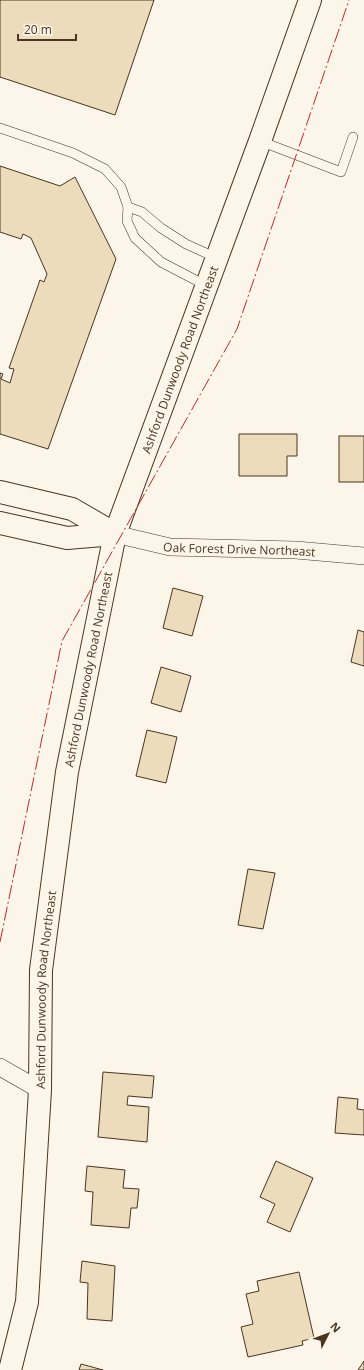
<svg xmlns="http://www.w3.org/2000/svg" width="364" height="1370" font-family="'Open Sans',sans-serif">
	<style>
		.building { fill: #ecdcbc; stroke: #4a3520 }
		.lines { fill: none; stroke-linecap: round; stroke-linejoin: round }
		.service-casing { stroke: #4a3520; stroke-width: 10 }
		.minor-casing { stroke: #4a3520; stroke-width: 18 }
		.secondary-casing { stroke: #4a3520; stroke-width: 24 }
		.service { stroke: #fbf6e9; stroke-width: 9 }
		.minor { stroke: #fbf6e9; stroke-width: 17 }
		.secondary { stroke: #fbf6e9; stroke-width: 22 }
		.power { stroke: #c62828; stroke-width: 1; stroke-dasharray: 14 3 2 3; stroke-linecap: butt }
		.labels { text-anchor: middle; dominant-baseline: central; stroke-width: 3; stroke-linejoin: round; paint-order: stroke }
		.street-label { font-size: 12px; fill: #4a3520; stroke: #fbf6e9 }
	</style>
	<rect width="100%" height="100%" fill="#fbf6e9"/>
	<g class="building">
		<polygon points="0,0 154,0 115,115 0,77"/>
		<polygon points="0,166 60,186 75,177 116,259 48,449 0,434 0,373 3,374 1,379 10,383 14,369 9,368 40,280 44,282 47,274 31,238 23,234 21,239 0,232"/>
		<polygon points="239,434 297,434 297,456 287,456 287,476 239,476"/>
		<rect x="339" y="436" width="25" height="46"/>
		<polygon points="173,588 203,596 192,636 163,628"/>
		<polygon points="358,630 364,632 364,666 351,662"/>
		<polygon points="161,667 191,676 181,712 151,703"/>
		<polygon points="147,730 177,737 166,783 136,776"/>
		<polygon points="248,869 275,873 263,929 238,925"/>
		<polygon points="103,1072 154,1076 152,1098 128,1096 127,1105 149,1107 147,1142 98,1137"/>
		<polygon points="338,1097 358,1099 357,1109 364,1110 364,1135 335,1133"/>
		<polygon points="276,1161 313,1178 290,1232 267,1222 275,1204 260,1197"/>
		<polygon points="87,1166 125,1170 123,1188 139,1189 137,1208 131,1208 129,1228 91,1225 93,1192 85,1191"/>
		<polygon points="82,1261 115,1266 112,1321 87,1319 88,1283 80,1282"/>
		<polygon points="299,1272 314,1338 302,1341 303,1345 248,1357 241,1327 253,1324 246,1294 259,1291 257,1281"/>
		<polygon points="364,1361 364,1370 358,1370"/>
		<polygon points="81,1364 103,1370 79,1370"/>
	</g>
	<g class="lines">
		<g class="service-casing">
			<g id="service">
				<polyline points="0,128 73,153 105,169 121,187 128,207 127,221 135,238 161,262 207,286"/>
				<polyline points="260,141 341,172 353,137"/>
				<polyline points="128,207 142,212 161,228 186,244 217,258"/>
			</g>
		</g>
		<g class="minor-casing">
			<g id="minor">
				<path id="s1" d="M 115,534 L 170,547 L 296,550 L 364,556"/>
				<polyline points="0,1067 40,1090"/>
			</g>
		</g>
		<g class="secondary-casing">
			<g id="secondary">
				<polyline points="0,492 72,509 115,534"/>
				<polyline points="0,523 67,538 115,534"/>
				<path id="s2" d="M 10,1370 L 27,1302 L 40,1090 L 41,970 L 67,772 L 115,534 L 260,141 L 310,0"/>
			</g>
		</g>
		<use href="#service" class="service"/>
		<use href="#minor" class="minor"/>
		<use href="#secondary" class="secondary"/>
		<polyline class="power" points="0,942 62,641 237,329 349,0"/>
	</g>
	<g class="labels">
		<g class="street-label">
			<text stroke="none"><textPath href="#s2" startOffset="1031">Ashford Dunwoody Road Northeast</textPath></text>
			<text stroke="none"><textPath href="#s1" startOffset="126">Oak Forest Drive Northeast</textPath></text>
			<text stroke="none"><textPath href="#s2" startOffset="707">Ashford Dunwoody Road Northeast</textPath></text>
			<text stroke="none"><textPath href="#s2" startOffset="383">Ashford Dunwoody Road Northeast</textPath></text>
		</g>
	</g>
	<g transform="translate(328 1334) rotate(48)" stroke="#fbf6e9" stroke-width="3" paint-order="stroke">
	<path d="M0-3L7 15L0 10L-7 15Z" fill="#4a3520"/>
	<text y="-6" font-size="11" font-weight="bold" text-anchor="middle" fill="#4a3520">N</text>
	</g>
	<path d="M18 34v6h58v-6" fill="none" stroke="#4a3520" stroke-width="2"/>
	<text x="24" y="34" font-size="12" fill="#4a3520" stroke="#fbf6e9" stroke-width="3" paint-order="stroke">20 m</text>
</svg>
